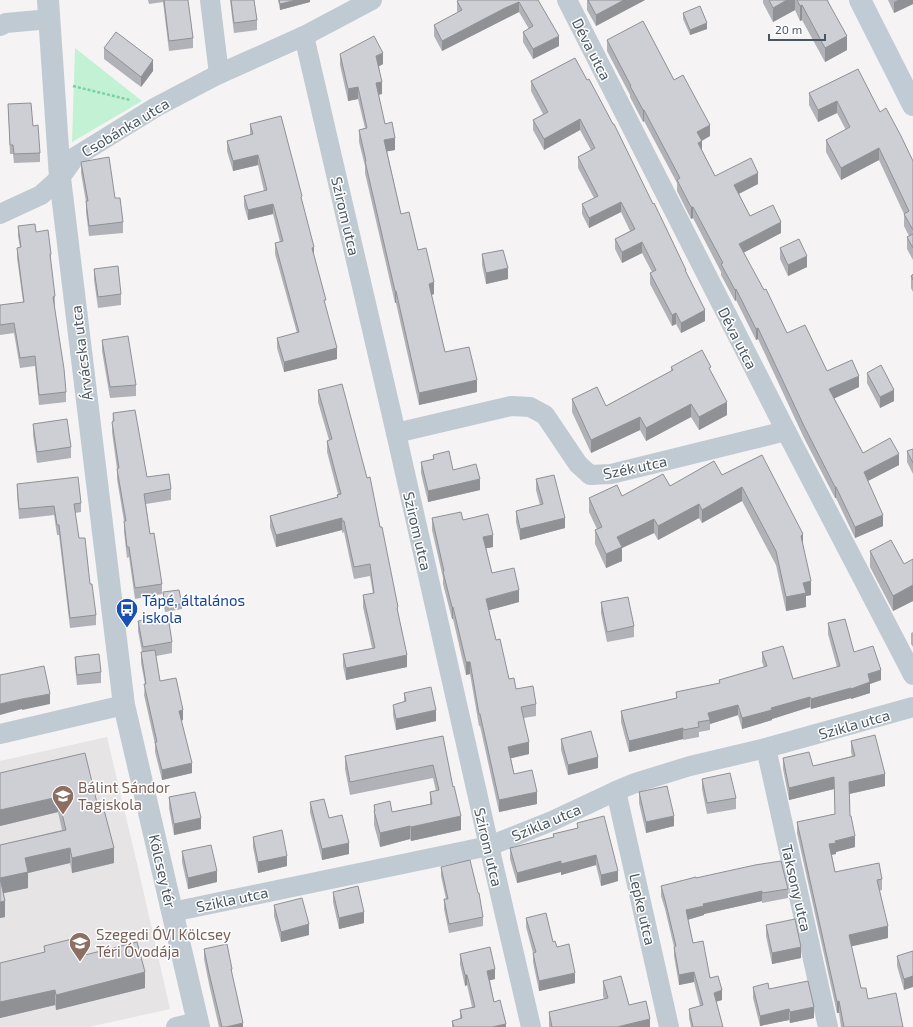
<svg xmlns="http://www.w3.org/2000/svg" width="913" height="1027" font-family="'Exo 2',sans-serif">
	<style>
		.education { fill: #e6e4e5 }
		.green { fill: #c2f2d3 }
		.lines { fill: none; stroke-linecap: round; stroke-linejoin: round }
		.path { stroke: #78d2a3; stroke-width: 2.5; stroke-dasharray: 3 2; stroke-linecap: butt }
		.minor { stroke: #c0cad2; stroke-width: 20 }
		.tertiary { stroke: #c0cad2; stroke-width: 22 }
		.secondary { stroke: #c0cbd6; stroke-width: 22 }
		.wall { fill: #b0b2b7 }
		.shaded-wall { fill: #909195 }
		.building { fill: #cdcfd5; stroke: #909195 }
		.labels { text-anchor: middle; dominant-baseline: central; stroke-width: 3; stroke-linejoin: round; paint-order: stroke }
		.street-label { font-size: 15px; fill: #495661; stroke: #fff }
		.transit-label { font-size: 15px; fill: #164399; stroke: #fff; text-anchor: start }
		.education-label { font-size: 15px; fill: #785e54; stroke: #fff; text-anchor: start }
	</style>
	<rect width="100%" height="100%" fill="#f5f3f3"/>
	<polygon class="education" points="107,737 139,872 170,1009 89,1027 0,1027 0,761"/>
	<polygon class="green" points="75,48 142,101 72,142"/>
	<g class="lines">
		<polyline class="path" points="73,86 130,100"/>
		<g class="minor">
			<polyline points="210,0 219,74"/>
			<polyline points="567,0 786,431 913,675"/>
			<polyline points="0,26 6,23 50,19"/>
			<polyline points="304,36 396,433 489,846 531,1027"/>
			<polyline points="0,214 41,195 60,178 75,157 156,107 219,74 304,36 372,0"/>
			<polyline points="396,433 511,406 530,407 545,415 578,464 590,475 611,474 786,431"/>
			<polyline points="0,734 124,705"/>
			<polyline points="766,748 828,1027"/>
			<polyline points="616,791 669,1027"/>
			<polyline points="172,912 489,846 552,821 616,791 635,783 690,766 766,748 913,707"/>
			<polyline points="176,1027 198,1022"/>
		</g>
		<polyline class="tertiary" points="48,0 60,178 124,705 199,1027"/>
		<polyline class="secondary" points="860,0 913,105"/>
	</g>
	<g class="wall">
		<polygon points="148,0 188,0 193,38 193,48 169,51 163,2 149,4"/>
		<polygon points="230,0 254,0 257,20 257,30 234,33"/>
		<polygon points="278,0 310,0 310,2 280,10"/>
		<polygon points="587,0 645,0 596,26 587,10"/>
		<polygon points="763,0 828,0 847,50 825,62 802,20 800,21 795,10 773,22 763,3"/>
		<polygon points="888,0 913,0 913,4 894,13"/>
		<polygon points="457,1 539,1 559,46 533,59 523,42 523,32 529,29 519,12 505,19 442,51 434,36 434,25 458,13 457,11"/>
		<polygon points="683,13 707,29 690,35 683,19"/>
		<polygon points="607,40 674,80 710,136 702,141 702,150 715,176 758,184 739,194 750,216 781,233 743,253 787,333 827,371 859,387 834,398 863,453 899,465 868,481 883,526 855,538 836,498 835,498 804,438 758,339 756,340 736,300 735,301 721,275 721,272 693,218 691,219 677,191 677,183 644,121 643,122 630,97 630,95 607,51"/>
		<polygon points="104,48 153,71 141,87 104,59"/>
		<polygon points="340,54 383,64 379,66 382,94 378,95 385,124 395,150 387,151 401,214 418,250 434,294 431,295 445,352 477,392 419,405 396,303 395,303 365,173 365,166 359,142 359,130 365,128 358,99 348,101 340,65"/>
		<polygon points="575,58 686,272 705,321 681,333 676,324 672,326 650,284 650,273 652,272 642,253 622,263 615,249 615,239 630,231 621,212 589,228 582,214 582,204 594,198 578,168 578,157 591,150 580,130 544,150 533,130 533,120 543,114 531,91 531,81"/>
		<polygon points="809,93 880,112 913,161 913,260 907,249 907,237 909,236 904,226 904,214 879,160 841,180 826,152 826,140 846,130 837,113 818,122 809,105"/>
		<polygon points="8,104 40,153 40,162 14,163 13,154 10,154"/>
		<polygon points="250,124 302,203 337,359 284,372 277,348 277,338 297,333 275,254 275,243 280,242 273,214 248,220 244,206 244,196 264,191 258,165 233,171 227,151 227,141 250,135"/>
		<polygon points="81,162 123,222 123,233 89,236 86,212 86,202 81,173"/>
		<polygon points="18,226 36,232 51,254 51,265 55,296 55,307 54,307 66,392 66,402 39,405 35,366 20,368 14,333 0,335 0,305 23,302 17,258 17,248 20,248 18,236"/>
		<polygon points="780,248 807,267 788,276 780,259"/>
		<polygon points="482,254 508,279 486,284 482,265"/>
		<polygon points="94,269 121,294 121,305 98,308 94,280"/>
		<polygon points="913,274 913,292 911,288 911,276"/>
		<polygon points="102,340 136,385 136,396 110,398 102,351"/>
		<polygon points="671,367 711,372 727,415 699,430 691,417 646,441 640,430 591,453 572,412 572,399 606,406 671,371"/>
		<polygon points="867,373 894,401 880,408 867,383"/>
		<polygon points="318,390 380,527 398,607 398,615 407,667 346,680 343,666 343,654 372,648 363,607 363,595 373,594 370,576 354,579 344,532 342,533 342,530 276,547 270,527 270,516 337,498 337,495 338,494 327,452 327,441 329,440 318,402"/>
		<polygon points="113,413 147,477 171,489 171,500 146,504 150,534 162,584 162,594 135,599 129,557 127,558 124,532 124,521 117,479 117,469 112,432"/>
		<polygon points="33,424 71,447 71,458 37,463 33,435"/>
		<polygon points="913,449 913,474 907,462 907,451"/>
		<polygon points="433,455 453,470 480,490 428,502 421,473 421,462 433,459"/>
		<polygon points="762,455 803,545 811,595 806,596 806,607 786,611 776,565 742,501 702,523 699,518 658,540 654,533 622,548 622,561 606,568 595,544 595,530 597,529 589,512 589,498 622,496 670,486 722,475"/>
		<polygon points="536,479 565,528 520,540 516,522 516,511 540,505 536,490"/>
		<polygon points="17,484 81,503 81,512 75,513 79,538 90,584 96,615 96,625 70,628 59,535 57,535 54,515 19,519 17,494"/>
		<polygon points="432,518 463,520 493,547 486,548 492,573 519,602 489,610 496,640 509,679 516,689 536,704 536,716 524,718 529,754 511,758 514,774 537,804 499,812 480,726 479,726 470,674 466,675 453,619 452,619 443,584 443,578 432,530"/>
		<polygon points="870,551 904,564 913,559 913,601 893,611 870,567"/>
		<polygon points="163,592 182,604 182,609 165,612 163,598"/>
		<polygon points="601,602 634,626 634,637 607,642 601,613"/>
		<polygon points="138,621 172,642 172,653 156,656 160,681 183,720 181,721 192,773 162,780 155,752 155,744 144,695 145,684 141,663 141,652 142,652 138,631"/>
		<polygon points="828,623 854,652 881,680 870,684 870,693 851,699 851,698 811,709 810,707 772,719 772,720 742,729 738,715 710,724 710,730 699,732 699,737 683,740 683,739 629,752 621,722 621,711 676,698 676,692 719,683 719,680 764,667 762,662 762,652 793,679 837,667 828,634"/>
		<polygon points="913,632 913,647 911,644 911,633"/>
		<polygon points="75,657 101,672 101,683 77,685 75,667"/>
		<polygon points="404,693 436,721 396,730 393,715 393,705 404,702"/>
		<polygon points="443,736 461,830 411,841 410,839 380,847 374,825 374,805 392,812 430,804 430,792 436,791 433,778 350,795 345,769 345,756"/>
		<polygon points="561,739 598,768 568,775 561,750"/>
		<polygon points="851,741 885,786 849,794 850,816 855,847 836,852 836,854 832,855 835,872 882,879 882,890 879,891 888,938 851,946 861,988 868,999 903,1027 841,1027 839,1013 837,1013 797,833 797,822 835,814 834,789 789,800 783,769 783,758 813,766 852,756 851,752"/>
		<polygon points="85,753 98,807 103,806 114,848 114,863 72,873 70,863 28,873 28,888 3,893 5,901 5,917 0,918 0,845 62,830 58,812 0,826 0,773"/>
		<polygon points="702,779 736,798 736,809 707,814 702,789"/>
		<polygon points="639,792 674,826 646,833 639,803"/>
		<polygon points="169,797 201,829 174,835 169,808"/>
		<polygon points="310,802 329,818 349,854 322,860 310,812"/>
		<polygon points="577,823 618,881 601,886 596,865 561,875 561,872 517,883 510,859 510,848 553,837 553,834 577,828"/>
		<polygon points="253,837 287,866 258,873 253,847"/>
		<polygon points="182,851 217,882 188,889 182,862"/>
		<polygon points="441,867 483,917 483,926 449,933 444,909 444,899 446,899 441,876"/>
		<polygon points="696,878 788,889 788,898 762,903 762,901 704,914 704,915 688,920 693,943 722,1000 716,1002 723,1027 691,1027 689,1018 689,1009 700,1006 694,982 679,985 674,956 674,947 665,909 661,896 661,886"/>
		<polygon points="333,892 364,923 339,929 333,902"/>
		<polygon points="274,905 309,935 281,942 274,916"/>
		<polygon points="526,918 553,942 575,983 539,991 533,962 533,953 526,927"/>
		<polygon points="766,925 801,958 772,964 766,936"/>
		<polygon points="44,946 85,955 145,988 56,1010 55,1005 0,1018 0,963 44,952"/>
		<polygon points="204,949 232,969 232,975 243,1027 219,1027 209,984 204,959"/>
		<polygon points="913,951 904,990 897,966 897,956"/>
		<polygon points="460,954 495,979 490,980 494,1002 506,1027 452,1027 452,1021 460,1019 460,1010 472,1007 467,985 465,986 460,964"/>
		<polygon points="603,981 629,1005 650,1027 549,1027 549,1012 604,999 603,996"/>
		<polygon points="753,987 769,989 814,1018 790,1023 789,1020 760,1026 753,998"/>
	</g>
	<g class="shaded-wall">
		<polygon points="296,0 310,0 310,2 280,10 280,4"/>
		<polygon points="624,0 645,0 596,26 596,15"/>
		<polygon points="787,0 795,0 795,10 773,22 773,8"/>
		<polygon points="898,0 913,0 913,4 894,13 894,2"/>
		<polygon points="519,2 519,12 505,19 442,51 442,41 505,8"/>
		<polygon points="802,5 802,20 800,21 800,6"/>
		<polygon points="707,23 707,29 690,35 690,30"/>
		<polygon points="559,36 559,46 533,59 533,49"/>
		<polygon points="847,36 847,50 825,62 825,48"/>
		<polygon points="383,53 383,64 376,68 376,56"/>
		<polygon points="153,60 153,71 141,87 141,77"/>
		<polygon points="382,82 382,94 376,95 376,83"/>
		<polygon points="358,87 358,99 348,101 348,89"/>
		<polygon points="837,101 837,113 818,122 818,110"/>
		<polygon points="643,110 644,110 644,121 643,122"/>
		<polygon points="580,119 580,130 544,150 544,139"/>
		<polygon points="710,125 710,136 697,143 697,132"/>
		<polygon points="395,138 395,150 384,152 384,140"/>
		<polygon points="702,141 702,152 698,143"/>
		<polygon points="879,148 879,160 841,180 841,168"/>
		<polygon points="258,155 258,165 233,171 233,161"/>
		<polygon points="758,173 758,184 734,196 734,185"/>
		<polygon points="621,202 621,212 589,228 589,218"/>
		<polygon points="273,204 273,214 248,220 248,210"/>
		<polygon points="691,207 693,207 693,218 691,219"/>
		<polygon points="781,222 781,233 739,255 739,244"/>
		<polygon points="642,242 642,253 622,263 622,252"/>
		<polygon points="314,247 314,257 312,248"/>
		<polygon points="807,256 807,267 788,276 788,265"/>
		<polygon points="508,268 508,279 486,284 486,273"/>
		<polygon points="434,282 434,294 429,296 429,284"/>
		<polygon points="736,289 736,300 735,301 735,290"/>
		<rect x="395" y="291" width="1" height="12"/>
		<polygon points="705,310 705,321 681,333 681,323"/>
		<polygon points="676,313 676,324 672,326 672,315"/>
		<polygon points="758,328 758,339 756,340 756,329"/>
		<polygon points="337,348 337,359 284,372 284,362"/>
		<polygon points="859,376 859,387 829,401 829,389"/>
		<polygon points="477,380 477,392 419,405 419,393"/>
		<polygon points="894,390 894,401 880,408 880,397"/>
		<polygon points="727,402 727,415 699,430 699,417"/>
		<polygon points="691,404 691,417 646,441 646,428"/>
		<polygon points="640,417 640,430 591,453 591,440"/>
		<polygon points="899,454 899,465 864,483 864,472"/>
		<polygon points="480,479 480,490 428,502 428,491"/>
		<polygon points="742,487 742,501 702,523 702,510"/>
		<rect x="835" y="487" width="1" height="11"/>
		<polygon points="699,504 699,518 658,540 658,526"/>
		<polygon points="883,515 883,526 855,538 855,527"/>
		<polygon points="342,518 342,530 276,547 276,535"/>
		<polygon points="565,518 565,528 520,540 520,529"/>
		<polygon points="654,519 654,533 622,548 622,561 606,568 606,554 617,537"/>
		<polygon points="803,534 803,548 801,536"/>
		<polygon points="493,535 493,547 483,549 483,537"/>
		<polygon points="811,581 811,595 806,596 806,607 786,611 786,597 803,583"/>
		<polygon points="913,585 913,601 893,611 893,596"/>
		<polygon points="519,590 519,602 486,611 486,599"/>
		<rect x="452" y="607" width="1" height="12"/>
		<polygon points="407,655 407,667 346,680 346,668"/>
		<polygon points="466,662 470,662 470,674 466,675"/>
		<polygon points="881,670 881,680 870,684 870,693 851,699 851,689 868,674"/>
		<polygon points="851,688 851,698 811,709 811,699"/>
		<polygon points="50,694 50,704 22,710 22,699"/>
		<polygon points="810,697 810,707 772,719 772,720 742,729 742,718 771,708"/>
		<polygon points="22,699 22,709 0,715 0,704"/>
		<polygon points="738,705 738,715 710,724 708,713"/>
		<polygon points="183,710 183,720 179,721 179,711"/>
		<polygon points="436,710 436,721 396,730 396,719"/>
		<polygon points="683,728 683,739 629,752 629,741"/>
		<polygon points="529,742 529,754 508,759 508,747"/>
		<polygon points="598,757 598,768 568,775 568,765"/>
		<polygon points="192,763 192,773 162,780 162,770"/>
		<polygon points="885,774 885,786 849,794 849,782"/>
		<polygon points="834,777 834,789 789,800 789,788"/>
		<polygon points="537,792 537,804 499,812 499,800"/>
		<polygon points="58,797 58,812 0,826 0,810"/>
		<polygon points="461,816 461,830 411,841 411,827"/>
		<polygon points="674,816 674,826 646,833 646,822"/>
		<polygon points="201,818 201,829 174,835 174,824"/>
		<polygon points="410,826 410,839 380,847 380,833"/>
		<polygon points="855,836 855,847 836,852 836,854 829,855 829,844 835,841"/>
		<polygon points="349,843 349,854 322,860 322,849"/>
		<polygon points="70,848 70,863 28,873 28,888 0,894 0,878 25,858"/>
		<polygon points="114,848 114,863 72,873 72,858"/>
		<polygon points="596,855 596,865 561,875 561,864"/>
		<polygon points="287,856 287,866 258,873 258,862"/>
		<polygon points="561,861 561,872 517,883 517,873"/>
		<polygon points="217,871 217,882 188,889 188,878"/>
		<polygon points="618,871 618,881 601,886 601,875"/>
		<polygon points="762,891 762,901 704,914 704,915 686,920 686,910 703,904"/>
		<polygon points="5,901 5,917 0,918 0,902"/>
		<polygon points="364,912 364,923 339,929 339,918"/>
		<polygon points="309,924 309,935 281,942 281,932"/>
		<polygon points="888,926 888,938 849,947 849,935"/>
		<polygon points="801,947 801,958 772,964 772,953"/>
		<polygon points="495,969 495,979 487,981 487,971"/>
		<polygon points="145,972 145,988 56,1010 56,995"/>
		<polygon points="694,972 694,982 679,985 679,975"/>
		<polygon points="575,973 575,983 539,991 539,981"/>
		<polygon points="465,975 467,975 467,985 465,986"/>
		<polygon points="913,976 913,987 904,990 904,979"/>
		<polygon points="55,990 55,1005 0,1018 0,1002"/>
		<polygon points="722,990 722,1000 714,1002 714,993"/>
		<polygon points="839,1001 839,1013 837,1013 837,1002"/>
		<polygon points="814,1007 814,1018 790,1023 790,1012"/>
		<polygon points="789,1009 789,1020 760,1026 760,1016"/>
		<polygon points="650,1019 650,1027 617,1027"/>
		<polygon points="243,1023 243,1027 226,1027"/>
		<polygon points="506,1024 506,1027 492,1027"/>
	</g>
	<g class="building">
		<polygon points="164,0 188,0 193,38 169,41"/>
		<polygon points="231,0 254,0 257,20 234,23"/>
		<polygon points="279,0 296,0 280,4"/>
		<polygon points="459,0 538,0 559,36 533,49 523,32 533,26 519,2 505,8 442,41 434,25 462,10 457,1"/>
		<polygon points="588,0 624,0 596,15"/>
		<polygon points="769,0 787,0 773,8"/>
		<polygon points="797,0 827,0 847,36 825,48 802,5 800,6"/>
		<polygon points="700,6 707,23 690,30 683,13"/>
		<polygon points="643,21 674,80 683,75 710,125 697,132 702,141 698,143 715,176 751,158 758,173 734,185 750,216 773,205 781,222 739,244 764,290 766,289 787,333 805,325 827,371 852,360 859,376 829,389 863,453 890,438 899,454 864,472 883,515 855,527 836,487 835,487 804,426 758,328 756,329 736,289 735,290 721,264 723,263 693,207 691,207 677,180 680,178 644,110 643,110 630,86 631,86 607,40"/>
		<polygon points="116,32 153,60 141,77 104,48"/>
		<polygon points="374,36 383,53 376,56 382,82 376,83 385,124 392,122 395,138 384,140 401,214 409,212 418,250 426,248 434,282 429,284 445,352 469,347 477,380 419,393 396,291 395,291 365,161 366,161 359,130 367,128 358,87 348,89 340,54"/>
		<polygon points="575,58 587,80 589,79 613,124 614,124 653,204 654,203 667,230 686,270 685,270 705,310 681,323 676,313 672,315 650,273 656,270 642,242 622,252 615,239 635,229 621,202 589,218 582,204 598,196 578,157 595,148 580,119 544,139 533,120 548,112 531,81"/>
		<polygon points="858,69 880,112 886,108 901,136 913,161 913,230 904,214 909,211 879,148 841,168 826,140 850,127 837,101 818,110 809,93"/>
		<polygon points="31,103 33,126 38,125 40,153 14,154 13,145 10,145 8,104"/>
		<polygon points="281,116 302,196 301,197 314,247 312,248 326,300 324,300 337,348 284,362 277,338 299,332 275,243 283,241 273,204 248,210 244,196 267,190 258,155 233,161 227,141 253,134 250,124"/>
		<polygon points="109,157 115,198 120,198 123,222 89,226 86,201 88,201 81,162"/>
		<polygon points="35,224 36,232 48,230 51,254 50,254 55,296 53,297 64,369 66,392 39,395 35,356 20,358 14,323 0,325 0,305 24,302 17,248 21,247 18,226"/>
		<polygon points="913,234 913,248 907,237"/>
		<polygon points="799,239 807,256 788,265 780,248"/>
		<polygon points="503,250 508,268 486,273 482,254"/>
		<polygon points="118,266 121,294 98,297 94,269"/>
		<polygon points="913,274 913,280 911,276"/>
		<polygon points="128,336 136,385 110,387 102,340"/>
		<polygon points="702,350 711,367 709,368 727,402 699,417 691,404 646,428 640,417 591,440 572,399 597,387 606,406 673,370 671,367"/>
		<polygon points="881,365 894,390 880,397 867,373"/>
		<polygon points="342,384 367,478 370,477 380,527 382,527 398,607 397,608 407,655 346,668 343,654 375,648 363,595 374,593 370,564 354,567 344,521 342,521 342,518 276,535 270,516 338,497 337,495 341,494 327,441 332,439 318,390"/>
		<polygon points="135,410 147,477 169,474 171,489 144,494 150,534 154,533 162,584 135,588 129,547 127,547 124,521 126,521 117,469 119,468 112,422 114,421 113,413"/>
		<polygon points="67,419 71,447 37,452 33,424"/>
		<polygon points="913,449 913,463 907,451"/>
		<polygon points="449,451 453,470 476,464 480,479 428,491 421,462 434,459 433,455"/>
		<polygon points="762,455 803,534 801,536 811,581 803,583 806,593 786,597 776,551 742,487 702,510 699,504 658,526 654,519 617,537 622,547 606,554 595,530 602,527 589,498 617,485 622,496 663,474 670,486 714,461 722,475"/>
		<polygon points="554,475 565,518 520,529 516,511 543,504 536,479"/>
		<polygon points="78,477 81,503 74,504 79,538 85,538 90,584 92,584 96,615 70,618 59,525 57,525 54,506 19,509 17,484"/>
		<polygon points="461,512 463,520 488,514 493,535 483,537 492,573 514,568 519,590 486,599 496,640 500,639 509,679 514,678 516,689 533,686 536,704 521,707 529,742 508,747 514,774 532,770 537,792 499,800 480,714 479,714 470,662 466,662 453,607 452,607 443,572 444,571 432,518"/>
		<polygon points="891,540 904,564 913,559 913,585 893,596 870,551"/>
		<polygon points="179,590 182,604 165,606 163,592"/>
		<polygon points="628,597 634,626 607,632 601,602"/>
		<polygon points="168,616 172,642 143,647 138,621"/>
		<polygon points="845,619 854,652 873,646 881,670 868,674 870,682 851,689 851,688 811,699 810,697 771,708 772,710 742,718 738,705 708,713 710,720 698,722 699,727 683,730 683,728 629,741 621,711 677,698 676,692 720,683 719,680 767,666 762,652 783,646 793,679 840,666 828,623"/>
		<polygon points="155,650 160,681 176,678 183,710 179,711 192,763 162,770 155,742 157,742 144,684 146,684 141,652"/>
		<polygon points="99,654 101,672 77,675 75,657"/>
		<polygon points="44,666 50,694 22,699 0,704 0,675"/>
		<polygon points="431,687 436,710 396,719 393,705 406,701 404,693"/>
		<polygon points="591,731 598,757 568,765 561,739"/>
		<polygon points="875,735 885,774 849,782 850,816 851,816 855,836 835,841 836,843 829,844 835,872 879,863 882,879 877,880 888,926 849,935 861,988 866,988 868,999 896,993 903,1027 844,1027 839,1001 837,1002 797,822 835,814 834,777 789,788 783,758 809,752 813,766 855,756 851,741"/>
		<polygon points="443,736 453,787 454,786 461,816 411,827 410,826 380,833 374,811 375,811 374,805 390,801 392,812 432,804 430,792 439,790 433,765 350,782 345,756"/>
		<polygon points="85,753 98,807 103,806 114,848 72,858 70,848 25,858 28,872 0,878 5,901 0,902 0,845 66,830 58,797 0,810 0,773"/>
		<polygon points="730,773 736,798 707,803 702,779"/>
		<polygon points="667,786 674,816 646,822 639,792"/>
		<polygon points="195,792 201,818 174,824 169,797"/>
		<polygon points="324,799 329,818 342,815 349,843 322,849 310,802"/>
		<polygon points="604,816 618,871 601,875 596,855 561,864 561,861 517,873 510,848 554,837 553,834 578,828 577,823"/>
		<polygon points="282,830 287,856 258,862 253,837"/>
		<polygon points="211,845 217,871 188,878 182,851"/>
		<polygon points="470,860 478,893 479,893 483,917 449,924 444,899 448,899 441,867"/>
		<polygon points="781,861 788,889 762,893 762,891 703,904 704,906 686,910 693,943 703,941 710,978 718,976 722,990 714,993 723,1027 693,1027 689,1009 703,1005 694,972 679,975 674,947 676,946 665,900 661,886 696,877 696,878 755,865"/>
		<polygon points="358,886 364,912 339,918 333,892"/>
		<polygon points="302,898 309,924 281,932 274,905"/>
		<polygon points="546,913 553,942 555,941 557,947 569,944 575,973 539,981 533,953 536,952 526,918"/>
		<polygon points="795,919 801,947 772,953 766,925"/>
		<polygon points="80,937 85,955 137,942 145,972 56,995 55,990 0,1002 0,963 45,952 44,946"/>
		<polygon points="227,944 232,969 231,969 243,1023 226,1027 222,1027 209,973 204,949"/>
		<polygon points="490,947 495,969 487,971 494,1002 500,1000 506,1024 492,1027 454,1027 452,1021 462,1018 460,1010 475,1007 467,975 465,975 460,954"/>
		<polygon points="913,951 913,976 904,979 897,956"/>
		<polygon points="621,976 629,1005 646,1001 650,1019 617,1027 552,1027 549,1012 608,998 603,981"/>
		<polygon points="808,981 814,1007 790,1012 789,1009 760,1016 753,987 768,983 769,989"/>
	</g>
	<defs>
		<g id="bus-pin" transform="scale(1.15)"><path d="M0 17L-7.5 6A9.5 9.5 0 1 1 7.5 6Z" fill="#1a4fb4" stroke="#fff"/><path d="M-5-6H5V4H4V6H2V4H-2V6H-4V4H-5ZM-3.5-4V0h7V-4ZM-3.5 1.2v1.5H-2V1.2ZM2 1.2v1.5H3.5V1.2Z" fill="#fff"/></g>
		<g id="school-pin" transform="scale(1.15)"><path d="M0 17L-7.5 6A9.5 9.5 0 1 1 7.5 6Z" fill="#8d6e63" stroke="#fff"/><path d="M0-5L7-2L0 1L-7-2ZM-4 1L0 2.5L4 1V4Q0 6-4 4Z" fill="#fff"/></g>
	</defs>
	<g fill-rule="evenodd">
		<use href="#bus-pin" x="127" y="609"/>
		<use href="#school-pin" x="63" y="796"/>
		<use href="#school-pin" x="80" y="943"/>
	</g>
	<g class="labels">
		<g class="street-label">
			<text transform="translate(592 49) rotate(63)">Déva utca</text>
			<text transform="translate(125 127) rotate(-31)">Csobánka utca</text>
			<text transform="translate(346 216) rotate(77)">Szirom utca</text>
			<text transform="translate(738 338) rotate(63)">Déva utca</text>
			<text transform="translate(81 353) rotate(-97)">Árvácska utca</text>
			<text transform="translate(635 467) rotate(-12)">Szék utca</text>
			<text transform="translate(418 531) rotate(77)">Szirom utca</text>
			<text transform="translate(854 724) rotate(-16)">Szikla utca</text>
			<text transform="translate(546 822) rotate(-23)">Szikla utca</text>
			<text transform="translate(489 847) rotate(77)">Szirom utca</text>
			<text transform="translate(163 871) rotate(77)">Kölcsey tér</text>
			<text transform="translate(797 888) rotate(77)">Taksony utca</text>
			<text transform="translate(232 899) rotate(-12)">Szikla utca</text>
			<text transform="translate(643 909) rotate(77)">Lepke utca</text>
		</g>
		<g class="transit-label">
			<text x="142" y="600">Tápé, általános<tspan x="142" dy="17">iskola</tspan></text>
		</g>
		<g class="education-label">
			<text x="78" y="787">Bálint Sándor<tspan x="78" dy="17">Tagiskola</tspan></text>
			<text x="96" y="934">Szegedi ÓVI Kölcsey<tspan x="96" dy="17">Téri Óvodája</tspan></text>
		</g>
	</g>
	<path d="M769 34v6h56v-6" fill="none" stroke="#495661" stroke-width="2"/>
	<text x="775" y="34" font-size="12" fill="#495661" stroke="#ffffff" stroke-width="3" paint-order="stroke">20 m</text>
</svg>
